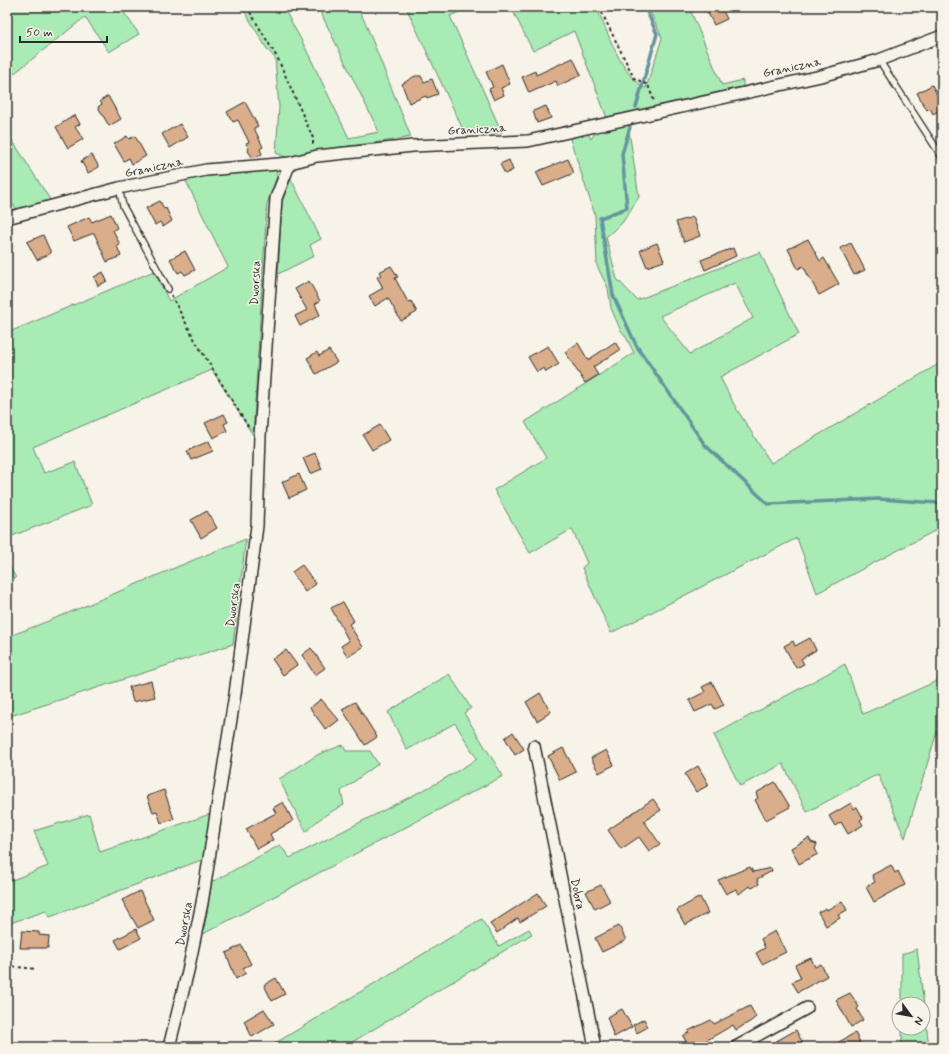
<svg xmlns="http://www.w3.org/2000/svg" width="949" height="1054" font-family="Mynerve,sans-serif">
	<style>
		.green { fill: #a9ebb5; stroke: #6a8b70; fill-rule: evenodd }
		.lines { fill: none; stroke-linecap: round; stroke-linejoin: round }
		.stream { stroke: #65959c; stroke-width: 3.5 }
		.building { fill: #daae8b; stroke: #2b2b2b }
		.service-casing { stroke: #2b2b2b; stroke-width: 8 }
		.minor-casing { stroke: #2b2b2b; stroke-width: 14 }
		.path { stroke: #2b2b2b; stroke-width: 2; stroke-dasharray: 3 3; stroke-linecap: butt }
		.service { stroke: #f7f3e8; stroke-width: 5.5 }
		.minor { stroke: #f7f3e8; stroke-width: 11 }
		.labels { text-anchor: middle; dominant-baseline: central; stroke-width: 3; stroke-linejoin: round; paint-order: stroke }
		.street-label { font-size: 12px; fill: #2b2b2b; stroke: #f7f3e8 }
	</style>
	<rect width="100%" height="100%" fill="#f7f3e8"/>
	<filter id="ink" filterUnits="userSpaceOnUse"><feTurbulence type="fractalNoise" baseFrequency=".025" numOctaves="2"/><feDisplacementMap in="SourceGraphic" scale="8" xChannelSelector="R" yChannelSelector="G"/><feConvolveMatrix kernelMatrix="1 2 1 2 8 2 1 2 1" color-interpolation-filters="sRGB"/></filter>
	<g filter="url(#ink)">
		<g class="green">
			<polygon points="7,7 120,7 139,34 109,52 85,17 11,76 7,71"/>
			<path d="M 242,7 L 283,7 L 304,45 L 349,138 L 379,132 L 318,7 L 357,7 L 365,22 L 411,137 C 371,145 327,146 288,158 L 276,153 L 279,107 L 275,58 L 267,49 Z"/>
			<polygon points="406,7 470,7 450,16 502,133 465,134"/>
			<path d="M 511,7 L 596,7 C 608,31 621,77 646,88 L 662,38 L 648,7 L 689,7 L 722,85 L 743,80 L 743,88 L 607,118 L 574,31 L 533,51 Z"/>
			<path d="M 628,124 L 639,197 L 622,223 L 606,237 L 617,279 L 637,300 L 760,252 L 799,334 L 720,377 L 736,408 L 771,463 L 942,362 L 942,527 L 817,593 L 797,538 L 611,633 L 582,568 L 587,563 L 572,529 L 530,553 L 494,490 L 546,458 L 525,422 L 634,353 L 626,337 L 620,329 L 611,308 L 608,288 L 597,266 L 595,215 L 569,136 L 587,132 L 591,139 L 596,131 ZM 735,283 L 753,318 L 690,354 L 660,316 Z"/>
			<polygon points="7,132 51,201 17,210 7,196"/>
			<polygon points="270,167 276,171 277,176 267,204 253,435 212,370 33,447 44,473 75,462 92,505 7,538 7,333 154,271 169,301 228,267 185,179"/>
			<polygon points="291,179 321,239 310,245 314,256 278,274 282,202"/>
			<path d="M 246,539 L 233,644 L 7,717 L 7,637 C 88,607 165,570 246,539 Z"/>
			<polygon points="7,562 16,578 7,582"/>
			<polygon points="942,659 942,715 905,838 878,774 807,812 783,764 740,786 714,735 845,664 863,714 937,681"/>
			<polygon points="449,674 471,708 464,713 503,776 203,934 212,882 280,845 290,858 439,782 477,759 455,723 407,750 388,712"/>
			<path d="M 343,745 L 346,751 L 370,751 L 378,764 L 341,791 L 344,805 C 330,812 317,819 306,832 L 279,779 L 319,754 Z"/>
			<polygon points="213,813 204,859 50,917 46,911 7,924 7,882 48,866 34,831 89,814 100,852"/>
			<polygon points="481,919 499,946 529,929 532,934 344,1047 269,1047"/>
			<polygon points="917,949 929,1047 902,1047 902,1028 923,1028 923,1004 902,1004 902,954"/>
		</g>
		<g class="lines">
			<g class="stream">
				<polyline points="636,107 657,34 645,7"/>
				<polyline points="630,127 622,154 627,208 600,218 613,295 636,345 705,445 768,504 879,499 938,503 942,510"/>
			</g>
		</g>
		<g class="building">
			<polygon points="705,7 721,7 727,19 714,25"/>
			<polygon points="573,58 581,75 558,86 556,81 529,93 522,77 535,71 536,75"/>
			<polygon points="502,64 510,84 501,88 504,95 494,100 489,89 493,87 486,72"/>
			<polygon points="415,76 421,76 424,82 432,79 438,94 427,98 426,96 409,103 402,84"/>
			<polygon points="932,85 942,104 942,109 933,114 930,108 927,110 917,93"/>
			<polygon points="108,96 121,119 109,126 98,107 102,104 100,101"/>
			<polygon points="245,102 258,126 254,128 263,147 260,149 262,154 253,158 248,151 249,150 246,143 249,142 238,120 233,122 227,112"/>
			<polygon points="546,106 551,118 537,123 533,111"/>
			<polygon points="75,115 80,124 75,127 83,139 68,148 56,127"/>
			<polygon points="180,124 188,137 170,148 162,134"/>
			<polygon points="127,136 129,139 135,136 146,156 132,164 129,158 124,161 114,144"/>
			<polygon points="92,155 99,167 88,173 81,161"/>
			<polygon points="568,159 574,173 543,186 536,172"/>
			<polygon points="509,160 513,170 505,174 500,164"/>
			<polygon points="160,201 164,209 166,208 172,221 163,227 160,222 155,225 146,208"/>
			<polygon points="111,214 117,228 113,230 120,245 117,246 121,256 107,262 94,233 74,241 67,227 89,217 92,222"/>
			<polygon points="693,217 700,236 684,242 676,222"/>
			<polygon points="43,235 51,253 37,260 27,242"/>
			<polygon points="808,239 820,261 824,258 839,284 819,295 803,266 798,269 788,249"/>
			<polygon points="657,243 664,261 647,267 640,250"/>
			<polygon points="851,243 865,270 854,275 840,248"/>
			<polygon points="733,248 736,256 705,270 701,260"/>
			<polygon points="185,251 195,270 185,275 182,271 178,273 170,259"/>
			<polygon points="391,266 398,277 395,278 408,302 411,301 417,312 401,321 388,298 375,306 369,296 383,288 377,277 381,275 379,272"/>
			<polygon points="103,272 107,281 98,286 94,277"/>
			<polygon points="309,281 320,301 315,304 320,315 300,326 295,316 307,310 295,289"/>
			<polygon points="615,342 620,350 593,367 598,375 585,383 565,352 578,343 588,360"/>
			<polygon points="548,346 559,364 546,372 544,368 537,372 528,357"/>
			<polygon points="329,350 337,362 316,374 307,358 317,352 319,356"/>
			<polygon points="224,414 228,422 224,424 227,431 213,438 205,423"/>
			<polygon points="380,425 389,440 372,450 363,435"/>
			<polygon points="209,441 213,451 191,460 187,451"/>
			<polygon points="315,453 322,469 310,474 303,458"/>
			<polygon points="299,474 306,490 289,498 282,482"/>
			<polygon points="207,511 217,528 201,538 191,520"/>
			<polygon points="302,565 316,584 305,592 292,572"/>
			<polygon points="343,602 354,621 349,624 363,647 348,657 341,646 349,641 331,608"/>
			<polygon points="810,638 816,650 801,659 804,664 796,668 784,646 793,641 795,646"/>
			<polygon points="311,648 325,668 315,675 302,655"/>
			<polygon points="286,650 297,665 283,675 272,659"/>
			<polygon points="151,681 155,697 133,702 129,687"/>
			<polygon points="712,682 724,705 715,709 712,704 695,712 689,700 705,692 702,687"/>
			<polygon points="540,693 551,712 537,721 526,702"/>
			<polygon points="321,699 339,720 326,730 310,708"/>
			<polygon points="355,702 377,737 365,745 342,709"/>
			<polygon points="513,732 524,749 515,755 505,738"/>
			<polygon points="563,748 576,772 560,780 548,756"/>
			<polygon points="606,750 614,765 599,773 591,758"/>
			<polygon points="698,766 709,785 696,792 685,774"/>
			<polygon points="775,782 790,807 766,820 755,800 758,798 756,793"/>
			<polygon points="164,790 174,819 161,823 157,811 153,812 147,796"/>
			<polygon points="653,799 661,810 644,821 660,844 649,851 639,837 621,849 608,830"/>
			<polygon points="283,802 293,821 270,834 273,840 257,849 246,829 276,813 273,808"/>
			<polygon points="851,803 854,809 857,807 863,818 860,820 863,825 848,834 841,822 835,826 829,816"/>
			<polygon points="809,838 811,842 817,844 815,849 818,854 799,864 791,848"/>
			<polygon points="891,865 895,873 898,871 905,885 874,902 866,887 875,882 872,875"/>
			<polygon points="750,867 753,872 771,868 772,871 757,879 759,884 752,888 749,886 739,894 736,889 726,894 718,880"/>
			<polygon points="601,885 610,901 595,909 586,892"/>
			<polygon points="140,891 154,920 138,928 122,900"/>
			<polygon points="538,893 546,906 520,922 518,918 497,933 490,924"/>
			<polygon points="700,897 708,913 685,925 677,910"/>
			<polygon points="842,901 847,910 838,915 840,918 826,926 818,912 826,908 827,910"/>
			<polygon points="619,926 626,940 602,952 595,938"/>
			<polygon points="136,929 141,938 120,949 115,940"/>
			<polygon points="22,931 39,932 39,935 49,936 48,948 20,948"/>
			<polygon points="775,931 786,952 762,964 756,953 765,948 761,939"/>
			<polygon points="241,945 251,964 243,968 246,973 236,979 226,953"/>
			<polygon points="811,958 815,967 821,964 827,976 798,992 792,982 801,978 795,965"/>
			<polygon points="276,978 285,994 272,1001 264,985"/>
			<polygon points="850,993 859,1007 857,1009 863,1020 851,1027 836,1000"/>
			<polygon points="750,1006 756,1017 751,1021 736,1030 733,1025 695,1047 689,1047 683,1036 689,1032 688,1031 711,1020 714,1024"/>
			<polygon points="264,1009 274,1024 252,1037 244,1021"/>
			<polygon points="622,1009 632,1027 614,1037 607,1017"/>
			<polygon points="644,1019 648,1027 637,1033 633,1025"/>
			<polygon points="796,1030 803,1044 797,1047 766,1047"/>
			<polygon points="855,1033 860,1042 851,1047 830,1047"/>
		</g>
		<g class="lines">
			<g class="service-casing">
				<g id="service">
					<polyline points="879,60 942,157"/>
					<polyline points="119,188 123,206 168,289"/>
				</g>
			</g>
			<g class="minor-casing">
				<g id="minor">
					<polyline points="7,218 119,188 206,170 290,163 317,156 413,146 528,141 821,76 879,60 942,36"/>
					<polyline points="534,746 595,1047"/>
					<polyline points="169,1047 188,971 202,903 235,694 257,526 260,436 276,198 290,163"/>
					<polyline points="736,1047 807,1008"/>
				</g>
			</g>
			<g class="path">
				<polyline points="247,7 278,59 313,138 313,145"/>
				<polyline points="599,7 634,78 648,85 654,101"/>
				<polyline points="171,295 196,342 249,428"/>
				<polyline points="7,966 36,969"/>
			</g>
			<use href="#service" class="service"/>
			<use href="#minor" class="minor"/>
		</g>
	</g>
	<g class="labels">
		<g class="street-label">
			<text transform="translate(792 68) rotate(-12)">Graniczna</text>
			<text transform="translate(477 130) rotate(-3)">Graniczna</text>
			<text transform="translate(154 168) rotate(-12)">Graniczna</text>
			<text transform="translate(256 283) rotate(-87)">Dworska</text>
			<text transform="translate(234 605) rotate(-82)">Dworska</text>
			<text transform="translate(577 894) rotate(78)">Dobra</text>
			<text transform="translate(185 924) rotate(-79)">Dworska</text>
		</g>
	</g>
	<rect width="949" height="1054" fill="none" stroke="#f7f3e8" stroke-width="24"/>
	<rect x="12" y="12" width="925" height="1030" fill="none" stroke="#2b2b2b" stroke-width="1.5" filter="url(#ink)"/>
	<g transform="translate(911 1016) rotate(122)"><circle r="19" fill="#f7f3e8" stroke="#a5a39c"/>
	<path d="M0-3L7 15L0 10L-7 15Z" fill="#2b2b2b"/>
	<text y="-6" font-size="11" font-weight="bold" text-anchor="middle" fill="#2b2b2b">N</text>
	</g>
	<path d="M20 36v6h87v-6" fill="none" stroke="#2b2b2b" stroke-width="2"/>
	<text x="26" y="36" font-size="12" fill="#2b2b2b" stroke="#f7f3e8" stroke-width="3" paint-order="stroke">50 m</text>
</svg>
